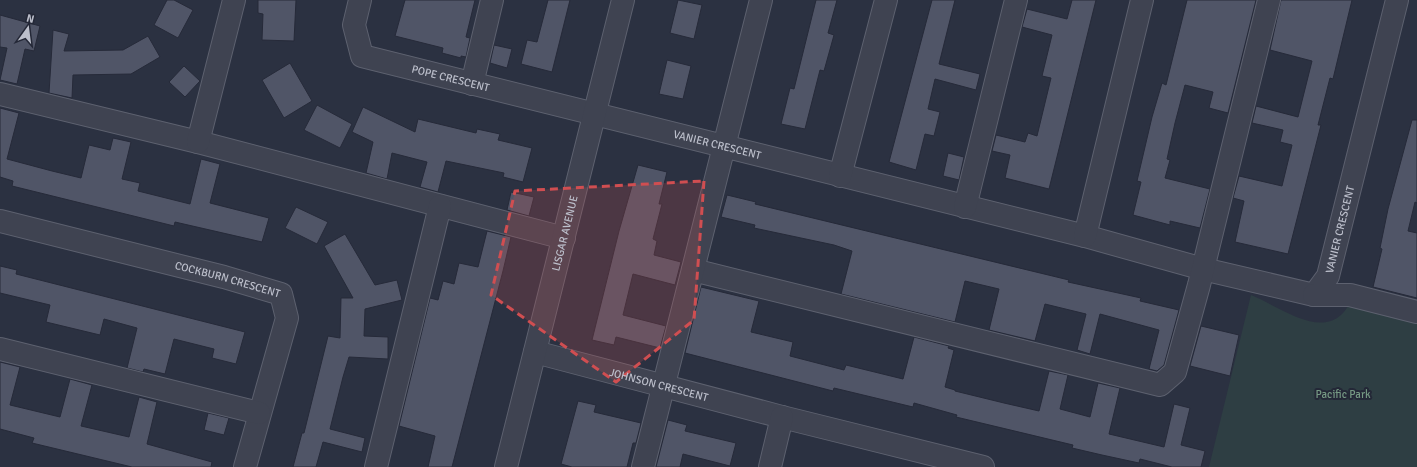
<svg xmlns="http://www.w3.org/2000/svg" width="1417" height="467" font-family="Signika,sans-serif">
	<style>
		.green { fill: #2e3e43 }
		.building { fill: #505567; stroke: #262a39 }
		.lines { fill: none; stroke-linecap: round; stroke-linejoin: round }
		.minor-casing { stroke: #5d616f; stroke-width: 24 }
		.minor { stroke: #3f4351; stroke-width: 22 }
		.marked { fill: #d04e51; fill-opacity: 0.2; stroke: #d04e51; stroke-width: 3; stroke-dasharray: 8 5; stroke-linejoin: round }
		.labels { text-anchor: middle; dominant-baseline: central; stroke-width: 4; stroke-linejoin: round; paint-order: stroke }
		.street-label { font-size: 11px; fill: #bcbfcb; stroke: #242837 }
		.park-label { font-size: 11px; fill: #769984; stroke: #242837 }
	</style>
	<rect width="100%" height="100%" fill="#2b3141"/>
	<path class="green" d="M 1251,295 C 1283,308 1332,348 1352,298 L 1417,315 L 1417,467 L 1209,467 Z"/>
	<g class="building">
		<polygon points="167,0 174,0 193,10 178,38 154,25"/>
		<polygon points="258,0 296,0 294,41 262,40 263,14 258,13"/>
		<polygon points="405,0 475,0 466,37 470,38 466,57 461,56 461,58 442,53 443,48 395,36"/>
		<polygon points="548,0 570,0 552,72 521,64 527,40 537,42"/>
		<polygon points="678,0 702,5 694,39 670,33"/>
		<polygon points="816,0 837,0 828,33 834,35 824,71 820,70 805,129 781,124 790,88 794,89"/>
		<polygon points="932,0 955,0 939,64 980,74 976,90 935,79 928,109 940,112 934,136 925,134 916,170 889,162"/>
		<polygon points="1072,0 1096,0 1049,189 1005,178 1010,155 992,151 996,135 1025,142 1028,133 1037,136 1051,78 1042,76 1052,35 1022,27 1027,9 1067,19"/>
		<polygon points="1187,0 1256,0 1228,113 1209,108 1213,92 1185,85 1175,123 1167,159 1170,160 1165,178 1210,189 1200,228 1170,221 1170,225 1133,215 1141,182 1137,181 1152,117 1162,83 1166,85"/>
		<polygon points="1281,0 1352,0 1333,79 1330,78 1318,125 1321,125 1288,254 1235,242 1244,201 1233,198 1239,176 1282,186 1292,145 1280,142 1283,130 1252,123 1256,106 1298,117 1312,61 1270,50"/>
		<polygon points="0,15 40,26 34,51 25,49 17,84 0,80 7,48 0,47"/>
		<polygon points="53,30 69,34 64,51 123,50 148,36 160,57 131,74 73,75 72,98 49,93"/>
		<polygon points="494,45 512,49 507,68 490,63"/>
		<polygon points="667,60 691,66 683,99 659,94"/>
		<polygon points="290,63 312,101 284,118 262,80"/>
		<polygon points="184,66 200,81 185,97 169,82"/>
		<polygon points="317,105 352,124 340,148 304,130"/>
		<polygon points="363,107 415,132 418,119 476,133 477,129 500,134 498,140 532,148 523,182 503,177 504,173 446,161 438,192 420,187 427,162 392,153 387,179 366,173 373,142 352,132"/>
		<polygon points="0,108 19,113 7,159 52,171 81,178 89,145 110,150 113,138 131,142 122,179 140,183 138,191 190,204 201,159 220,164 210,203 269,218 262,242 175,222 174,226 12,186 13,181 0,177"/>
		<polygon points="1412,120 1417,120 1417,203 1415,202 1408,231 1417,233 1417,298 1373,287 1382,249 1380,248 1388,209"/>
		<polygon points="948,153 964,157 959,180 943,176"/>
		<polygon points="638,165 667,172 659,204 662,204 653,239 657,241 654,255 681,262 675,285 633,274 623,315 666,326 660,348 616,337 614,345 592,340 619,231"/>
		<polygon points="511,192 534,197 529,216 507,210"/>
		<polygon points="727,195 756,202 755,204 1069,280 1068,282 1141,298 1140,301 1179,310 1164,365 1157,371 1149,369 1159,330 1100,314 1090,354 1077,350 1086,314 1045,304 1035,341 989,330 999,289 965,281 955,322 841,294 852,251 834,245 754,228 755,225 721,217"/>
		<polygon points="296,207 328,222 317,244 285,228"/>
		<polygon points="487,231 511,237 503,271 452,467 428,467 435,436 399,426 430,298 438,300 443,281 454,284 459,263 478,267"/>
		<polygon points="345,234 375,285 397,280 402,300 365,309 364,336 388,337 388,359 349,357 343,377 330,429 365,438 362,452 323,442 316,467 293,467 302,433 304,433 328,336 340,338 341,298 353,298 324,246"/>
		<polygon points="0,266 17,270 16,274 245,332 236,364 212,358 214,349 174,339 165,374 144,369 143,372 127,368 137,328 104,319 100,335 46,322 50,305 0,293"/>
		<polygon points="701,287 759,301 751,332 793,342 790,356 844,370 846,365 903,379 914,337 949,346 948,348 954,350 945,387 955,390 955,391 1004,403 1039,411 1049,371 1068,375 1060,409 1090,417 1098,383 1120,388 1109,434 1164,447 1174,404 1190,408 1181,445 1205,451 1201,467 1172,467 1140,459 1139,463 1102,455 1072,448 1073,445 956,417 957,415 914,403 913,407 834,388 833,391 685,353"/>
		<polygon points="1201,326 1239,335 1230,376 1190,366"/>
		<polygon points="0,362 20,367 10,405 60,417 70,379 92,385 81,426 129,437 139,397 157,402 147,444 212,462 211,467 132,467 32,443 34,438 0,429"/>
		<polygon points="578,401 596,405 594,412 641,423 636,443 633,443 627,467 572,467 561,464"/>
		<polygon points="208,413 229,418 224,435 204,430"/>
		<polygon points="668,420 687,425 685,431 736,443 730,466 683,454 680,467 656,467"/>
	</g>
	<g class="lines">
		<g class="minor-casing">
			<g id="minor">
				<path id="s1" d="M 360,0 L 354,25 L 362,56 L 1085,236 L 1203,269 L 1314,295 L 1328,276 L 1397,0"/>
				<polyline points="472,84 492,0"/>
				<polyline points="0,94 198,142 564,238"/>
				<polyline points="198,142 234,0"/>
				<polyline points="840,176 886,0"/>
				<polyline points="965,207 1016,0"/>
				<path id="s2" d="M 0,221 L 224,277 L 281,294 L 287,318 L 245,467"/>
				<polyline points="1085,236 1142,0"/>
				<polyline points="693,270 1160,385 1175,372 1199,285 1269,0"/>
				<polyline points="1314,295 1350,295 1417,312"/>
				<polyline points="0,349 259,413"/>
				<path id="s3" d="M 535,352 L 782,417 L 983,467"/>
				<polyline points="376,467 440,206"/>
				<path id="s4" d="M 506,467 L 623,0"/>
				<polyline points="643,467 761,0"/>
				<polyline points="770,467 782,417"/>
			</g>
		</g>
		<use href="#minor" class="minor"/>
	</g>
	<path class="marked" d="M 704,181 L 694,320 L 616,382 L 491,295 L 515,191 Z"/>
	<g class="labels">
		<g class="street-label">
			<text stroke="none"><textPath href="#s1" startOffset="149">POPE CRESCENT</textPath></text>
			<text stroke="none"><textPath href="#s1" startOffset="424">VANIER CRESCENT</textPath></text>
			<text stroke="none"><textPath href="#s1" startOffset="1111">VANIER CRESCENT</textPath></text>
			<text stroke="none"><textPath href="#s4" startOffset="241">LISGAR AVENUE</textPath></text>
			<text stroke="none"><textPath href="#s2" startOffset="235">COCKBURN CRESCENT</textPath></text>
			<text stroke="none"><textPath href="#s3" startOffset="128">JOHNSON CRESCENT</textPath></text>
		</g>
		<g class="park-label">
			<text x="1343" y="394">Pacific Park</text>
		</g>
	</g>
	<g transform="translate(28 28) rotate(14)" stroke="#242837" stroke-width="3" paint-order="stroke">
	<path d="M0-3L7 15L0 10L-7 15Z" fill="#bcbfcb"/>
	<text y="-6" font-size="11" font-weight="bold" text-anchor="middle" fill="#bcbfcb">N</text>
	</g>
</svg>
